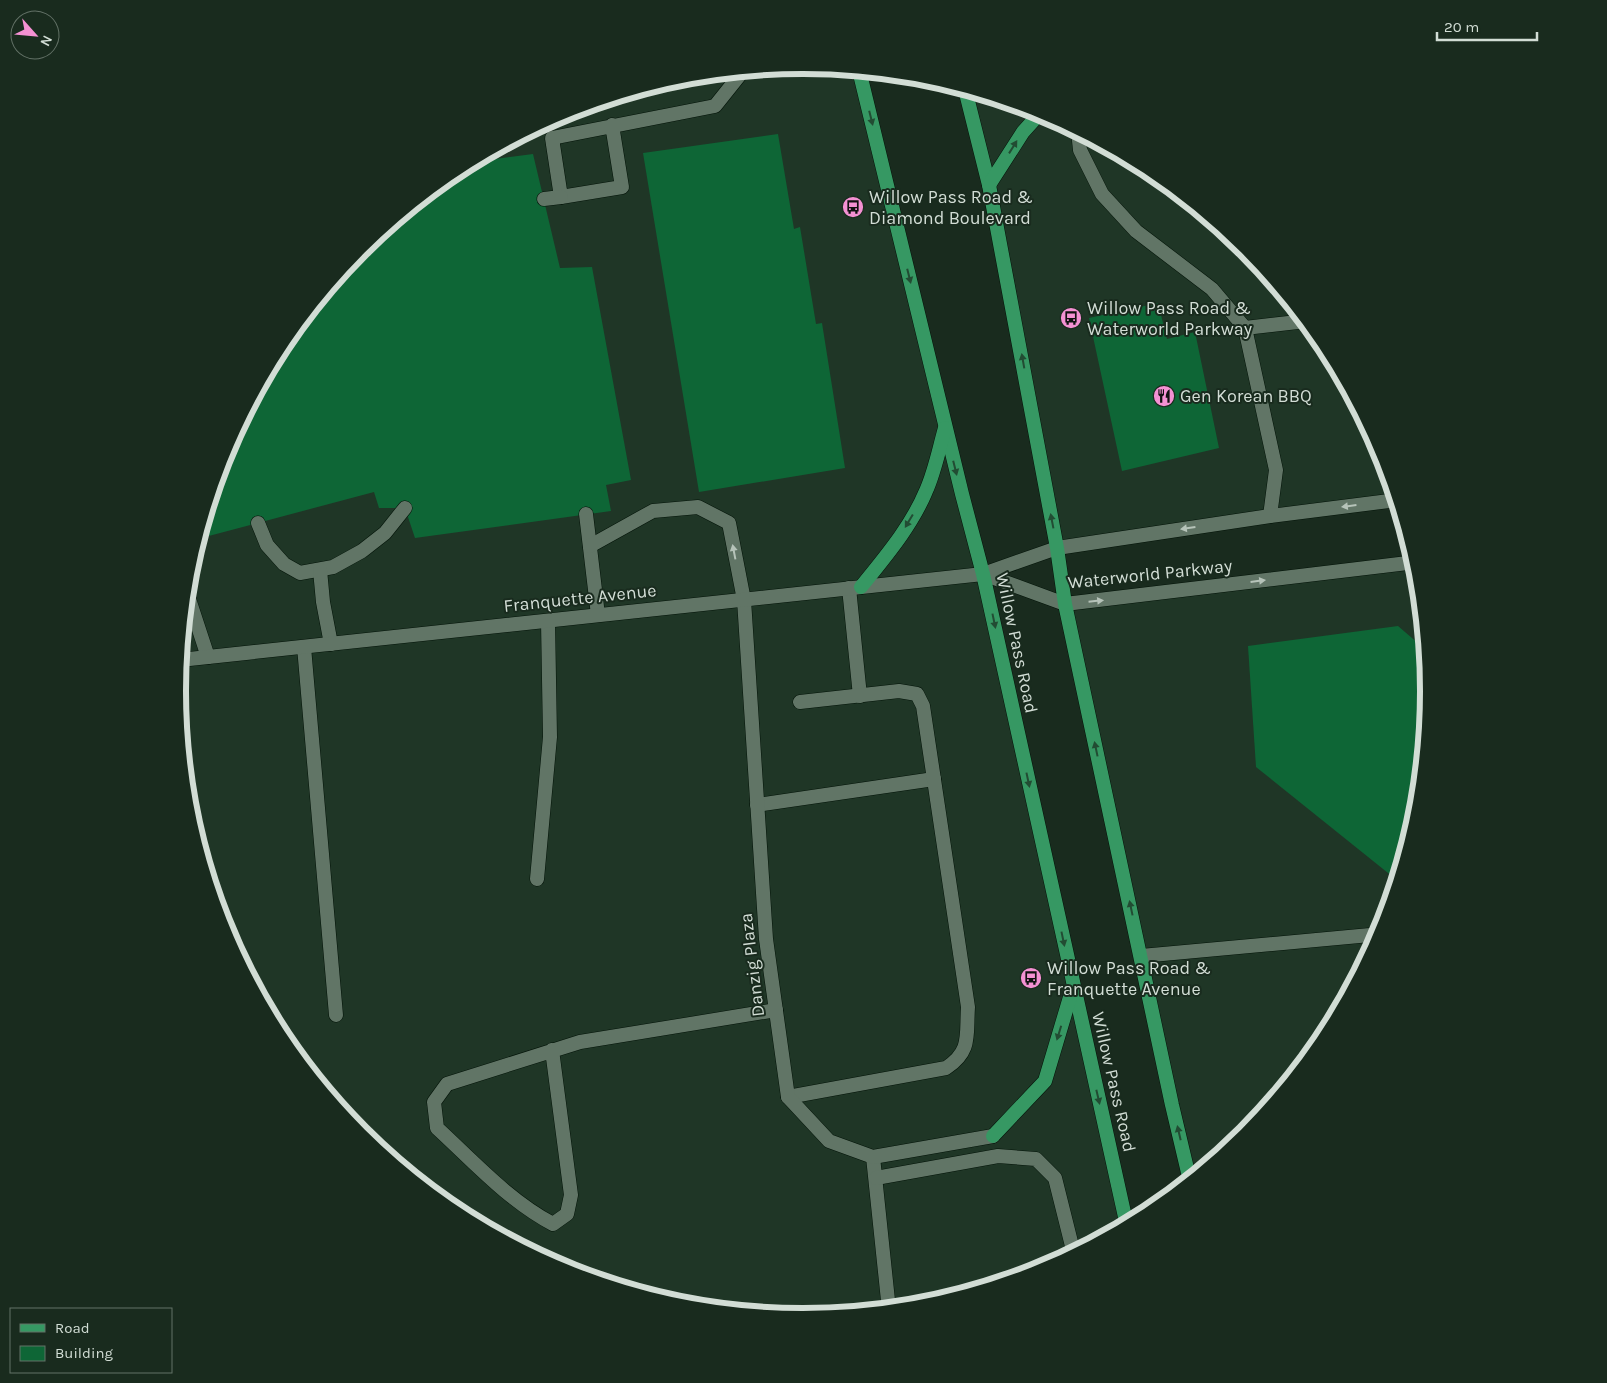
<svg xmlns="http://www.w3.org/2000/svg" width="1607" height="1383" font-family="Karla,sans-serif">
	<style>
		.built { fill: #1f3626 }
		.building { fill: #0e6636 }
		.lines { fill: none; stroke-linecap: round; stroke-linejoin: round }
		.service-casing { stroke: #031308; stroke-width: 15 }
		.minor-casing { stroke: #031308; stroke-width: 15 }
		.primary-casing { stroke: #031308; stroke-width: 15 }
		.service { stroke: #617566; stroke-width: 14 }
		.minor { stroke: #617566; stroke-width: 14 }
		.primary { stroke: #369863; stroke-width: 14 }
		.oneway { fill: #224c33 }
		.oneway2 { fill: #b6c3b9 }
		.labels { text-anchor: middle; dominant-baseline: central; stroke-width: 4; stroke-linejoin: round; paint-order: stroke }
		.poi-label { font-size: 18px; fill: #d2ddd5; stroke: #192b1e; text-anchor: start }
		.street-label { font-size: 18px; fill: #d2ddd5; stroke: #192b1e }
		.rim { fill: none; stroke: #d2ddd5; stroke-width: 6 }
	</style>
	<rect width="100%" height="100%" fill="#192b1e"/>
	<g class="built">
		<polygon points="804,65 859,70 962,494 1127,1226 1043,1270 925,1306 803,1318 681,1306 563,1270 455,1212 360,1134 282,1039 225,931 189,813 177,691 189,569 225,451 283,343 361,248 456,170 564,113 682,77"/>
		<polygon points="965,89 1044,113 1152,171 1247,249 1325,344 1382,452 1397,500 1057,548"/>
		<polygon points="1416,562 1418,570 1430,692 1418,814 1382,932 1324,1040 1246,1135 1192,1180 1065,604"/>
	</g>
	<g class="building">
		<polygon points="778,134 794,229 800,227 816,324 822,323 845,468 699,492 643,153"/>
		<polygon points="533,154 560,268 592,267 631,480 606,485 611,511 415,538 405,508 379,508 374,492 205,537 202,525 225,451 283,343 361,248 456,170 472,162"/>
		<polygon points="1158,303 1167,339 1195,332 1219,448 1122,471 1089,318"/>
		<polygon points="1398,626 1426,650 1430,692 1418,814 1398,881 1256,767 1248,646"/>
	</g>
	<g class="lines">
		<g class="service-casing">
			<g id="service">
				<polyline points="612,125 622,187 561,197 552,138 715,106 743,71"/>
				<polyline points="1078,131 1080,150 1102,194 1136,231 1212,289 1245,328 1276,470 1270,516"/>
				<polyline points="544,199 561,197"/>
				<polyline points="1245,328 1306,321"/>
				<polyline points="586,514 598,615"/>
				<polyline points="258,523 267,545 284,564 300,573 333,567 362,551 385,533 405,508"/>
				<polyline points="590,546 653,511 698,507 729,523 744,600"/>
				<polyline points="320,570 323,602 331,644"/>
				<polyline points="849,588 860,696"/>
				<polyline points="304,647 336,1015"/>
				<polyline points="757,805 934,779"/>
				<polyline points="537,879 550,737 548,621"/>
				<polyline points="1141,956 1381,934"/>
				<path d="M 552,1050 L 571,1195 L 567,1214 L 553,1224 C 509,1201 473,1161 437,1128 L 434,1102 L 447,1084 L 580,1042 L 776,1010"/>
				<path d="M 788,1097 L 946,1068 C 972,1051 966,1035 968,1007 L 923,706 L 917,694 L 899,691 L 800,702"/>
				<polyline points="873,1157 889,1310"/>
				<polyline points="876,1178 998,1156 1036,1159 1055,1178 1074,1254"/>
			</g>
		</g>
		<g class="minor-casing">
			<g id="minor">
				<polyline points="983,574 1065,604 1416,562"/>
				<polyline points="187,593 208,657"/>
				<polyline points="744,600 766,939 788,1097 829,1141 873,1157 993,1136"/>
				<polyline points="180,660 983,574 1057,548 1270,516 1397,500"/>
			</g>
		</g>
		<g class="primary-casing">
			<g id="primary">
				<polyline points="859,70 962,494 983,574 1127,1226"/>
				<polyline points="965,89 989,185 1057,548 1065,604 1172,1105 1190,1181"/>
				<polyline points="989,185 1023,132 1041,112"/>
				<path d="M 861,587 C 885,557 911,527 926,491 C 935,471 939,449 945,428"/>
				<polyline points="993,1136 1045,1081 1073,987"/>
			</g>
		</g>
		<use href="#service" class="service"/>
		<use href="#minor" class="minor"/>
		<use href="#primary" class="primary"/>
	</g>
	<defs><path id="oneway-solid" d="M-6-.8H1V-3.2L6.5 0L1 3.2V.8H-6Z" transform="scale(1.25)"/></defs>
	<g class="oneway">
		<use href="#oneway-solid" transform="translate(871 118) rotate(76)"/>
		<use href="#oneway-solid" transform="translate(1013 147) rotate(-58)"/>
		<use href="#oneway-solid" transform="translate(909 276) rotate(76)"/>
		<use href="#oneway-solid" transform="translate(1023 361) rotate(-100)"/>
		<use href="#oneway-solid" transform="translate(955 468) rotate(76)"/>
		<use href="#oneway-solid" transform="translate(909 521) rotate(121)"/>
		<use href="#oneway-solid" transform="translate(1052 521) rotate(-101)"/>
		<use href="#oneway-solid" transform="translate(994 621) rotate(78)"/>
		<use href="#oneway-solid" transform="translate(1096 749) rotate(-102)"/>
		<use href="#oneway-solid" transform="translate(1028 780) rotate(78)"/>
		<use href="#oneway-solid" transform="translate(1131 908) rotate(-102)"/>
		<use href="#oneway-solid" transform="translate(1063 939) rotate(78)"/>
		<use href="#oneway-solid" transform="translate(1059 1033) rotate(107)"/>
		<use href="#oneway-solid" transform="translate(1098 1097) rotate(77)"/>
		<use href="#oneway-solid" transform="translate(1179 1133) rotate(-103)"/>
	</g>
	<g class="oneway2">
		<use href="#oneway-solid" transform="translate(1349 506) rotate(173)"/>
		<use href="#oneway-solid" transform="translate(1188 528) rotate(172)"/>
		<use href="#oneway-solid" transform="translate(734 552) rotate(-101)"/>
		<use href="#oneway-solid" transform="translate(1258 581) rotate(-7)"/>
		<use href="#oneway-solid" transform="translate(1096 601) rotate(-6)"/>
	</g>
	<defs>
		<g id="bus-disc" transform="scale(1.125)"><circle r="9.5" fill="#f491d3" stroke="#192b1e"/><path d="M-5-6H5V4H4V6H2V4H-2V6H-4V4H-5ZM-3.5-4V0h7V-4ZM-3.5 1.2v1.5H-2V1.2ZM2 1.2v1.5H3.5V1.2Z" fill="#111"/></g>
		<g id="restaurant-disc" transform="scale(1.125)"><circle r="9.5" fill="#f491d3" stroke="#192b1e"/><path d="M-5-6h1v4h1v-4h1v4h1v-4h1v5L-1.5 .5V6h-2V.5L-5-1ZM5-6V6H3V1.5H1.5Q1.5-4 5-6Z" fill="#111"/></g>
	</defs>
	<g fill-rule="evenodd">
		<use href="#bus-disc" x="853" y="207"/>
		<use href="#bus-disc" x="1071" y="318"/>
		<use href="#restaurant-disc" x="1164" y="396"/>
		<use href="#bus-disc" x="1031" y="978"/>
	</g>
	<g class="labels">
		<g class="poi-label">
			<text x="869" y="197">Willow Pass Road &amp;<tspan x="869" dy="21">Diamond Boulevard</tspan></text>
			<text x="1087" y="308">Willow Pass Road &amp;<tspan x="1087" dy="21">Waterworld Parkway</tspan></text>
			<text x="1180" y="396">Gen Korean BBQ</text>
			<text x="1047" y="968">Willow Pass Road &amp;<tspan x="1047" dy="21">Franquette Avenue</tspan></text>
		</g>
		<g class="street-label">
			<text transform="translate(1150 574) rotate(-6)">Waterworld Parkway</text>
			<text transform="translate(580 598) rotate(-6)">Franquette Avenue</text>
			<text transform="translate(1017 643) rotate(78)">Willow Pass Road</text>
			<text transform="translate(752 965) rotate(-97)">Danzig Plaza</text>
			<text transform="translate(1114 1082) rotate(77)">Willow Pass Road</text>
		</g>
	</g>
	<path d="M0 0H1607V1383H0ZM186 691a617 617 0 1 1 1234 0a617 617 0 1 1-1234 0Z" fill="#192b1e" fill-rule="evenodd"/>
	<path class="rim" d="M186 691a617 617 0 1 1 1234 0a617 617 0 1 1-1234 0Z"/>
	<rect x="10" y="1308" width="162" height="65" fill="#192b1e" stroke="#637267"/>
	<rect x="20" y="1324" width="25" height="8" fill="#369863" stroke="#637267"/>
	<text x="55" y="1333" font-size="15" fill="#d2ddd5">Road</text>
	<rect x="20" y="1346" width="25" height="15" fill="#0e6636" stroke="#637267"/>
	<text x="55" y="1358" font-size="15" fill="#d2ddd5">Building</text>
	<g transform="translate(35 35) rotate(117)"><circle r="24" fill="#192b1e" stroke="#637267"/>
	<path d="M0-4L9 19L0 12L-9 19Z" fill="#f491d3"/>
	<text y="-8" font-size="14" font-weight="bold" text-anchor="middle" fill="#d2ddd5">N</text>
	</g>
	<path d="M1437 32v8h100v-8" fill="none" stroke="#d2ddd5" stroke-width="2.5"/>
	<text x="1444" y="32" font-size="15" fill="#d2ddd5" stroke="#192b1e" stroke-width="4" paint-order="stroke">20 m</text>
</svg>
